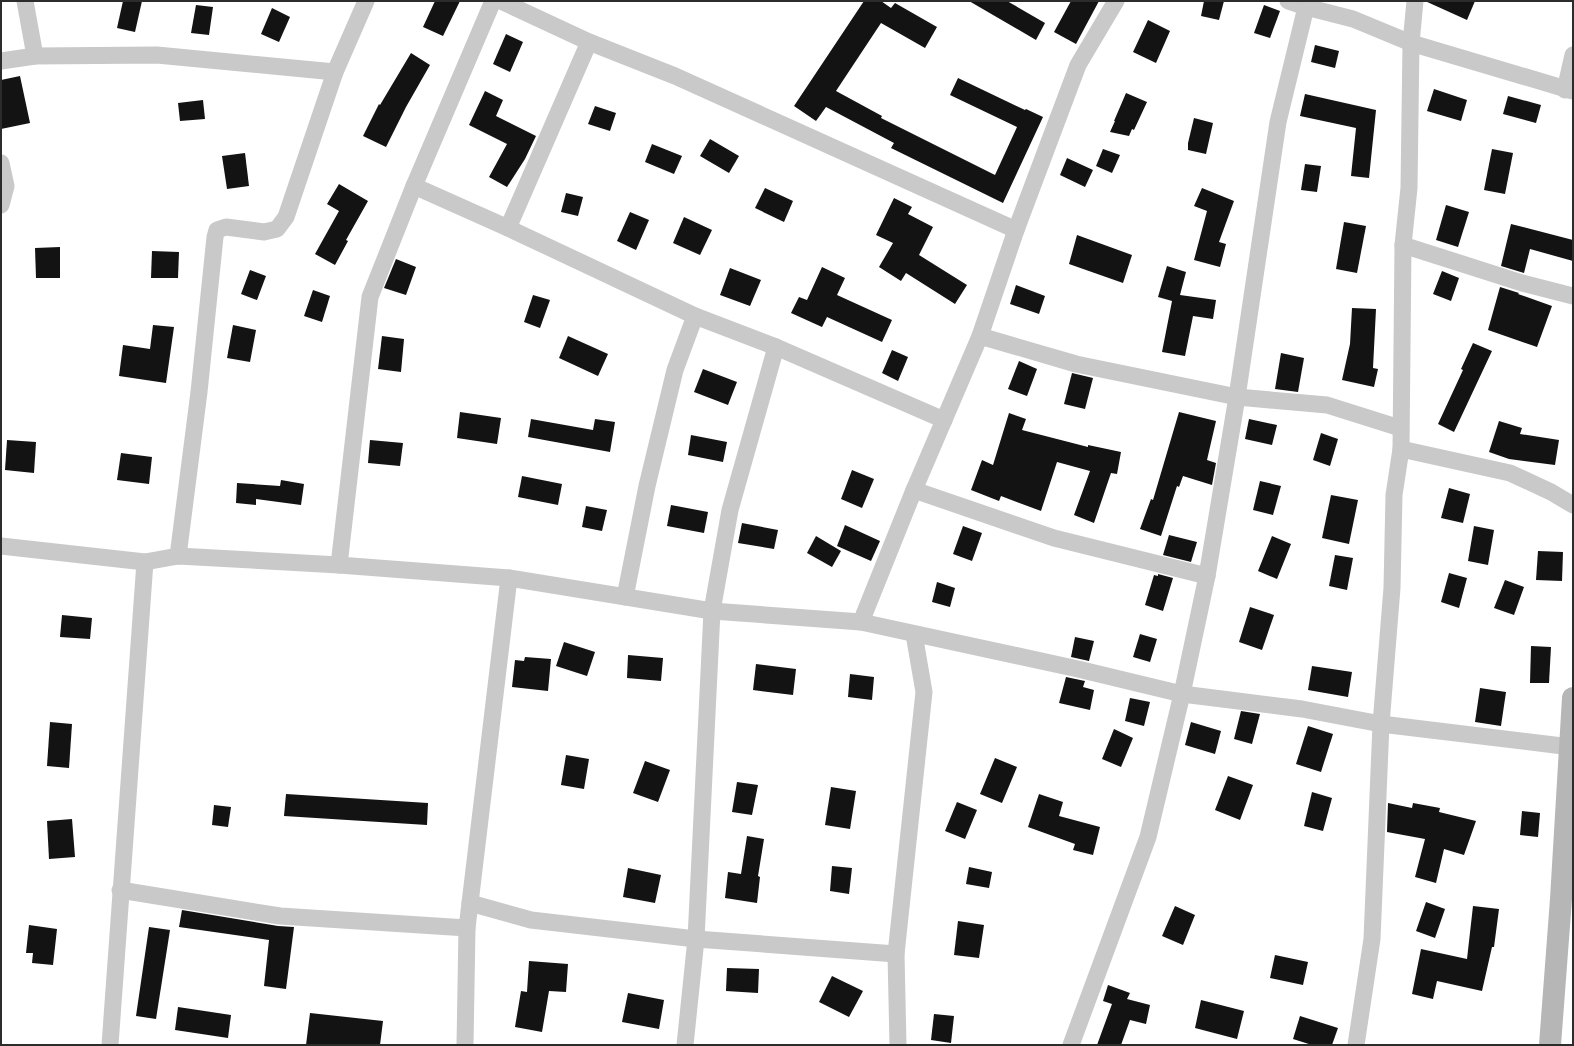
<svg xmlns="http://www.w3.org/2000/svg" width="1574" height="1046" font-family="'Sofia Sans Condensed',sans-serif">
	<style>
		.building { fill: #131313 }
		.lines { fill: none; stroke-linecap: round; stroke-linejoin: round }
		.street { stroke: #c9c9c9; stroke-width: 17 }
		.secondary { stroke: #b6b6b6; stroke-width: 22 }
	</style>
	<rect width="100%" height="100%" fill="#fff"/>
	<g class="building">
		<polygon points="123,1 142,1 135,32 117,28"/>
		<polygon points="435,1 460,1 443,36 423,27"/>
		<polygon points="864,1 881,1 891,8 895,3 937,27 925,48 881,23 836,91 882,116 881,118 995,175 1017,127 950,95 958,78 1025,110 1026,109 1043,117 1003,203 891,148 894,143 826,107 816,121 794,106"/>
		<polygon points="969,1 1007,1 1045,23 1036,40"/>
		<polygon points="1071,1 1099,1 1076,44 1054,32"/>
		<polygon points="1204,1 1224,1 1219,20 1201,16"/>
		<polygon points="1425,1 1475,1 1467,20"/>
		<polygon points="196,5 213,7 209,35 191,33"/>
		<polygon points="1264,5 1280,11 1270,38 1254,33"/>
		<polygon points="272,8 290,17 279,42 261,34"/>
		<polygon points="1148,20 1170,31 1156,63 1133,52"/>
		<polygon points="506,34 523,42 510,72 493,64"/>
		<polygon points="1315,45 1339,51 1335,68 1311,62"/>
		<polygon points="411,53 430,65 406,107 386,147 363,136 379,104 380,105"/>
		<polygon points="20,76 30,123 1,129 1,80"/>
		<polygon points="1434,89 1467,100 1461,121 1427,111"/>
		<polygon points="485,91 503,100 496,116 536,136 525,159 507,187 489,177 507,144 469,125"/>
		<polygon points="1126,93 1147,102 1134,130 1132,129 1129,136 1110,132 1115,121 1114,121"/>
		<polygon points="1305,94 1376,110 1369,178 1351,176 1356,128 1300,116"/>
		<polygon points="1508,96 1541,105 1536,123 1503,114"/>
		<polygon points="203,100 205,119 180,121 178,103"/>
		<polygon points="595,106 616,113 610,131 588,124"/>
		<polygon points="1194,118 1213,123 1206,154 1188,150 1188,143"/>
		<polygon points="710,139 739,156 729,173 700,156"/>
		<polygon points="652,144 682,156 674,174 645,162"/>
		<polygon points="1103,149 1120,155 1112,173 1096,166"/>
		<polygon points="1492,149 1513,153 1505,194 1484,190"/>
		<polygon points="245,153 249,186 227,189 222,156"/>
		<polygon points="1067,158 1093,170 1085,187 1060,175"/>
		<polygon points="1305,164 1321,166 1317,192 1301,190"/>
		<polygon points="339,184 368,201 346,240 348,241 335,265 315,254 339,211 327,204"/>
		<polygon points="765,188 793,201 784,222 755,208"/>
		<polygon points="1202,188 1234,201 1219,242 1226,244 1220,267 1194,260 1207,211 1194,206"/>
		<polygon points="566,193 583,197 578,216 561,212"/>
		<polygon points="894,198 912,207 908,214 933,227 919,255 967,285 955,304 906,273 901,281 879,267 893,243 876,235"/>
		<polygon points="1446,205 1469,212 1458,247 1436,240"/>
		<polygon points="630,212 649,220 636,250 617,241"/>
		<polygon points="684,217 712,230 700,255 673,243"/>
		<polygon points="1344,222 1366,226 1357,273 1336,269"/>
		<polygon points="1511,224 1573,240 1573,261 1530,249 1524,273 1501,266"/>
		<polygon points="1077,235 1132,255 1123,283 1069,264"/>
		<polygon points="60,247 60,278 36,278 35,248"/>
		<polygon points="152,251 179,252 178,278 151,278"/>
		<polygon points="396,259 416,267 406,295 384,288"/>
		<polygon points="1167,266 1186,272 1180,295 1216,300 1213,319 1193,316 1185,356 1162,352 1172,301 1158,297"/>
		<polygon points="822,267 845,278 837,295 892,320 882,342 827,317 822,327 791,313 799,297 807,300"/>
		<polygon points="730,268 761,280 750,306 720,295"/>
		<polygon points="250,270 266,276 257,300 241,294"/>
		<polygon points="1442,271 1459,278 1451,301 1433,294"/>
		<polygon points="1016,285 1045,296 1039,314 1010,304"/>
		<polygon points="1500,287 1519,293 1518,294 1552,306 1537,347 1488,330"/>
		<polygon points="313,290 330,296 322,322 304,316"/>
		<polygon points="533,295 550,300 540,328 524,322"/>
		<polygon points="1352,308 1376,309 1373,368 1378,369 1374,387 1342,380 1350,344"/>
		<polygon points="153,325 174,327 166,383 119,376 123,345 150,349"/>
		<polygon points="233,325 256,330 250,362 227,358"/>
		<polygon points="382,336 404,339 401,372 378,369"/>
		<polygon points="568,336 608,354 598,376 559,358"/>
		<polygon points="1473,343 1492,351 1454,432 1438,424 1463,370 1461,369"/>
		<polygon points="892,350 908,357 898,381 882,373"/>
		<polygon points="1281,353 1304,358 1298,392 1275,389"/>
		<polygon points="1019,361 1037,369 1027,396 1008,389"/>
		<polygon points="703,369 737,382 728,405 694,392"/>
		<polygon points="1072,373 1093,378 1085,409 1064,404"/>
		<polygon points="460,412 501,418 497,444 457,438"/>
		<polygon points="1179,412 1216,421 1207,460 1216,463 1212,485 1183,476 1179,487 1177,486 1161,536 1140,529 1151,499 1153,500"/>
		<polygon points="1009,413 1026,419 1022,430 1088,447 1088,445 1121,452 1117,474 1111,473 1094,523 1074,515 1090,471 1057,462 1041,511 1001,496 999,501 971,490 982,460 993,465"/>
		<polygon points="531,419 593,430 595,419 615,422 610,452 528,437"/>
		<polygon points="1249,419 1277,425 1272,445 1245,439"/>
		<polygon points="1499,421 1522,428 1520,434 1559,440 1555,465 1509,459 1489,452"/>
		<polygon points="1321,433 1338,439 1330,466 1313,460"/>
		<polygon points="691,435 727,442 723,462 688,455"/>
		<polygon points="7,440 36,442 34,473 5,470"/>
		<polygon points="370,440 403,443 400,466 368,463"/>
		<polygon points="121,453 152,457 149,484 117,480"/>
		<polygon points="852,470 874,479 862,508 841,499"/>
		<polygon points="522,476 562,484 558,505 518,497"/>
		<polygon points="281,480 304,484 301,505 256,499 256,505 236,503 237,483 280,486"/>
		<polygon points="1260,481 1281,486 1273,515 1253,510"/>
		<polygon points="1449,488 1470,494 1463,523 1441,518"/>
		<polygon points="1331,495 1358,500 1349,544 1322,538"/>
		<polygon points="671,505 708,512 704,533 667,526"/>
		<polygon points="586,506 607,510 602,531 582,527"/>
		<polygon points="742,523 778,530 774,549 738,543"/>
		<polygon points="845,525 880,541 871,561 837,546"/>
		<polygon points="963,526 982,533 972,561 953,554"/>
		<polygon points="1474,526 1494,530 1488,565 1468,561"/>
		<polygon points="1169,535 1197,542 1191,562 1163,555"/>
		<polygon points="816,536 841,551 832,567 807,553"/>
		<polygon points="1272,536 1291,544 1277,579 1258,571"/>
		<polygon points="1538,551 1563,552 1562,581 1536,580"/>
		<polygon points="1335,555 1353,558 1347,590 1329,586"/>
		<polygon points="1449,573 1467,578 1459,608 1441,602"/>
		<polygon points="1158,574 1173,578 1163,611 1145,605 1154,575 1158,576"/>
		<polygon points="1505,580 1524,587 1514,615 1494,608"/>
		<polygon points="937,582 955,588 950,607 932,602"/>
		<polygon points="1250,607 1274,615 1262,650 1239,642"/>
		<polygon points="62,615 92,618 90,639 60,637"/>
		<polygon points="1140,634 1157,639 1150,662 1133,657"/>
		<polygon points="1075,637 1094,641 1089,661 1071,657"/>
		<polygon points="564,642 595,652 587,676 556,666"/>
		<polygon points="1531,646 1551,647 1549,683 1530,683"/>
		<polygon points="628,655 663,658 661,681 627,678"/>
		<polygon points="525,657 551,659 548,691 512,687 515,660 524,661"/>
		<polygon points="756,664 796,669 793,695 753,690"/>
		<polygon points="1312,666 1352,672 1348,697 1308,690"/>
		<polygon points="850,674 874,677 872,700 848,697"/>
		<polygon points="1066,677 1085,681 1083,687 1094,690 1090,710 1059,703"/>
		<polygon points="1480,688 1506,692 1501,726 1475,722"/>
		<polygon points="1130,698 1150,702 1144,726 1125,721"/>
		<polygon points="1241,711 1260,714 1252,744 1234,739"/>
		<polygon points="50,722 72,724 69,768 47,766"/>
		<polygon points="1191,722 1221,731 1215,754 1185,745"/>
		<polygon points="1308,726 1333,734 1321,772 1296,764"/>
		<polygon points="1114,729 1133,738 1121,767 1102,759"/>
		<polygon points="566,755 589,759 584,789 561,785"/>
		<polygon points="995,758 1017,767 1002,803 980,794"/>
		<polygon points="645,761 670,770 658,802 633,793"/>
		<polygon points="1228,776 1253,785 1240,820 1215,810"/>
		<polygon points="737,782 758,785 752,815 732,812"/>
		<polygon points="831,787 856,791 850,829 825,825"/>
		<polygon points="1312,792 1332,798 1323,831 1304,826"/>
		<polygon points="286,794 428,803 427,825 284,816"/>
		<polygon points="1039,794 1063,802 1059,816 1100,827 1093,855 1073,850 1075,844 1028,827"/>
		<polygon points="957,802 977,810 965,839 945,831"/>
		<polygon points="1388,803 1412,808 1413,803 1440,808 1439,812 1476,821 1464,855 1444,849 1436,883 1415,877 1425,839 1387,832"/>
		<polygon points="214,805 231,807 228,827 212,825"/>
		<polygon points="1522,811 1540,813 1538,837 1520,835"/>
		<polygon points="72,819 75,857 49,859 47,821"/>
		<polygon points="747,836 764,839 758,876 760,877 757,903 725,898 728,872 741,874"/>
		<polygon points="832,866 852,868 849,894 830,891"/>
		<polygon points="969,867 992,872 989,888 966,884"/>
		<polygon points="628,868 661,875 655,903 623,897"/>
		<polygon points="1426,902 1445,909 1435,938 1416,931"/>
		<polygon points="1175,906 1195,915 1183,945 1162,936"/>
		<polygon points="1473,906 1499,909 1494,947 1492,947 1482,991 1437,981 1433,999 1412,994 1421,949 1467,959"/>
		<polygon points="182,910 278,926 294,927 286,989 264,986 269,940 179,927"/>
		<polygon points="958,921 984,925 979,958 954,955"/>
		<polygon points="29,925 57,929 53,965 32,963 33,953 26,953"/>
		<polygon points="149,927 170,930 156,1019 136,1016"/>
		<polygon points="1275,955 1308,962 1303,985 1270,978"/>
		<polygon points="529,961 568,964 566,992 549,991 542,1032 515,1027 521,991 527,992"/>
		<polygon points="727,968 759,969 758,993 726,991"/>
		<polygon points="832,976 863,991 849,1017 819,1002"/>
		<polygon points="1108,985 1130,993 1127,999 1150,1005 1146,1024 1130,1020 1121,1045 1097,1045 1112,1004 1103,1001"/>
		<polygon points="628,993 664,1000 659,1029 622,1022"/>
		<polygon points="1201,1000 1244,1011 1237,1039 1195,1028"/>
		<polygon points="178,1007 231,1015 228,1038 175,1030"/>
		<polygon points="310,1013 383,1021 380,1045 306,1045"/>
		<polygon points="934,1014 954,1016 951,1043 931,1040"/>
		<polygon points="1300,1016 1338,1028 1332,1045 1312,1045 1293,1039"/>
	</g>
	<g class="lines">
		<g class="street">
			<polyline points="25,1 35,56"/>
			<polyline points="501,1 589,42 675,76 1016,230"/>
			<polyline points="1288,1 1306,7 1353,19 1411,43 1573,91"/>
			<polyline points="1,61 35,56 157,55 335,72"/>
			<polyline points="1565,90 1573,55"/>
			<polyline points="1,163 6,186 1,205"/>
			<polyline points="414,186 508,228 695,316 776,347 944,420"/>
			<polyline points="508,228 589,42"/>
			<polyline points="1403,245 1522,283 1573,296"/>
			<polyline points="980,336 1076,364 1237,397 1327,405 1400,428"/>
			<polyline points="1401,449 1510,473 1551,492 1573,505"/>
			<polyline points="914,490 1054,538 1207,576"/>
			<polyline points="1,546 145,562 178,556 339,565 509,578 712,611 861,622 1078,669 1182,694 1302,709 1381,724 1571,747"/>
			<polyline points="178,556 199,392 215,237 217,230 226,227 264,232 277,229 286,217 335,72 366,1"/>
			<polyline points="339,565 370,297 414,186 493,1"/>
			<polyline points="625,597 647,486 675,370 695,316"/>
			<polyline points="861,622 914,490 980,336 1016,230 1078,65 1116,1"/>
			<polyline points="120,890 280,916 467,928"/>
			<polyline points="470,903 531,920 696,939 896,954"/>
			<polyline points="110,1045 145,562"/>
			<polyline points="465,1045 467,928 509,578"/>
			<polyline points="685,1045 696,939 712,611 730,510 776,347"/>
			<polyline points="898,1045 896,954 924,692 914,634"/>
			<polyline points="1071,1045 1148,837 1182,694 1207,576 1237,397 1278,122 1306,7"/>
			<polyline points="1356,1045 1372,939 1381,724 1392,588 1394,495 1401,449 1403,245 1409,188 1411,43 1415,1"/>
		</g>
		<polyline class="secondary" points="1550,1045 1561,899 1573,698"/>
	</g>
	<rect width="1574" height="1046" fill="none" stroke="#2c2c2c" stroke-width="4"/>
</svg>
